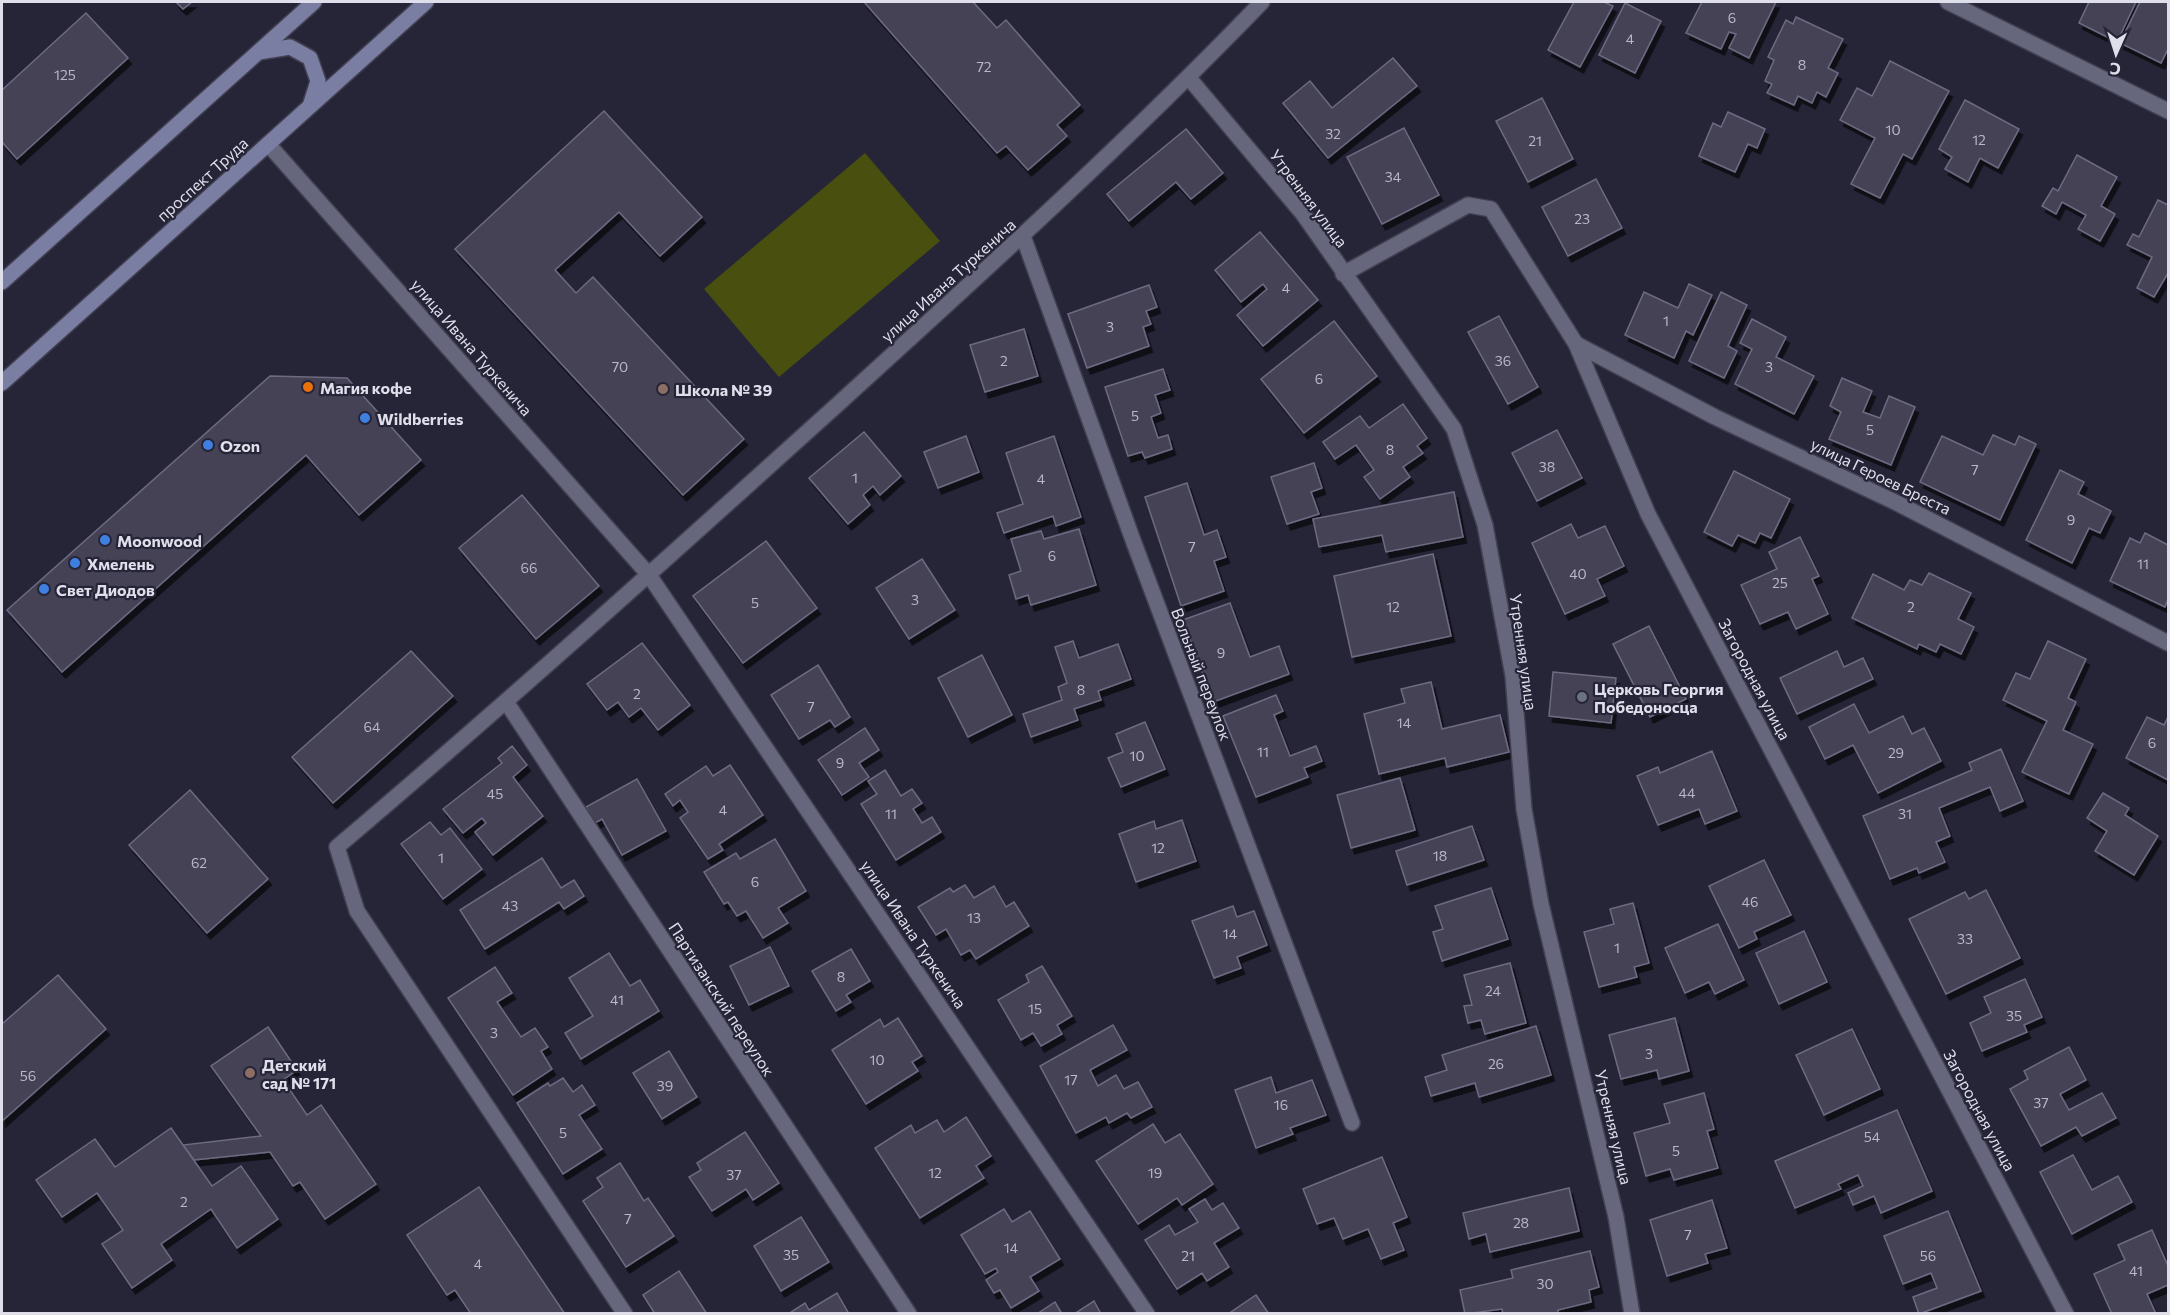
<svg xmlns="http://www.w3.org/2000/svg" width="2170" height="1315" font-family="Commissioner,sans-serif">
	<style>
		.green { fill: #494f0e }
		.building { fill: #454257; stroke: #6d6a81; stroke-width: 1.5; filter: url(#shadow) }
		.lines { fill: none; stroke-linecap: round; stroke-linejoin: round }
		.street-casing { stroke: #413f50; stroke-width: 18 }
		.secondary-casing { stroke: #413f50; stroke-width: 18 }
		.street { stroke: #66667c; stroke-width: 15 }
		.secondary { stroke: #7b7ea3; stroke-width: 15 }
		.food-dot { fill: #e8710a; stroke: #262538; stroke-width: 2 }
		.education-dot { fill: #8d6e63; stroke: #262538; stroke-width: 2 }
		.shop-dot { fill: #3f7fe0; stroke: #262538; stroke-width: 2 }
		.worship-dot { fill: #6b7280; stroke: #262538; stroke-width: 2 }
		.labels { text-anchor: middle; dominant-baseline: central; stroke-width: 4.5; stroke-linejoin: round; paint-order: stroke }
		.number-label { font-size: 14px; fill: #b8b8c7 }
		.street-label { font-size: 16px; fill: #dfdfec; stroke: #262538 }
		.poi-label { font-size: 16px; font-weight: bold; fill: #dfdfec; stroke: #262538; text-anchor: start }
	</style>
	<defs>
		<filter id="shadow"><feDropShadow dx="3.5" dy="6" stdDeviation="0" flood-color="#0009"/></filter>
	</defs>
	<rect width="100%" height="100%" fill="#262538"/>
	<polygon class="green" points="865,153 940,241 779,377 704,289"/>
	<g class="building">
		<polygon points="176,2 192,2 183,9"/>
		<polygon points="864,2 973,2 997,28 1006,20 1080,105 1057,125 1067,136 1028,170 1006,146 997,153"/>
		<polygon points="1574,2 1604,2 1613,6 1580,67 1548,50"/>
		<polygon points="1702,2 1776,2 1749,58 1729,48 1736,34 1729,32 1721,49 1686,33"/>
		<polygon points="2089,2 2136,2 2117,42 2079,23"/>
		<polygon points="2140,2 2168,2 2168,49 2161,63 2120,43"/>
		<polygon points="1625,3 1661,21 1635,73 1599,55"/>
		<polygon points="86,13 128,58 17,159 2,142 2,90"/>
		<polygon points="1796,17 1843,39 1828,68 1838,73 1826,97 1817,92 1812,103 1798,96 1794,105 1767,93 1772,84 1765,81 1774,60 1768,57 1786,20 1793,24"/>
		<polygon points="1393,58 1417,86 1328,158 1283,103 1310,81 1332,108"/>
		<polygon points="1890,61 1949,91 1912,159 1903,154 1880,198 1851,184 1875,138 1840,120 1857,88 1872,96"/>
		<polygon points="1542,98 1573,159 1528,182 1496,121"/>
		<polygon points="1965,100 2019,129 1998,168 1980,158 1968,182 1945,169 1952,157 1939,149"/>
		<polygon points="604,111 702,217 660,256 619,212 555,270 576,293 593,277 744,439 683,495 455,249"/>
		<polygon points="1728,112 1765,129 1757,148 1748,144 1735,172 1699,156 1713,123 1721,127"/>
		<polygon points="1404,128 1439,195 1382,224 1347,157"/>
		<polygon points="1186,129 1223,173 1191,199 1176,182 1129,221 1107,194"/>
		<polygon points="2077,155 2117,177 2101,206 2115,214 2100,241 2078,229 2086,215 2062,202 2056,214 2042,206 2053,188 2058,191"/>
		<polygon points="1596,179 1622,228 1568,256 1542,207"/>
		<polygon points="2158,200 2168,205 2168,273 2154,297 2137,288 2152,257 2127,245 2133,234 2139,237"/>
		<polygon points="1260,232 1318,300 1263,346 1237,315 1267,289 1263,284 1241,302 1215,270"/>
		<polygon points="1689,284 1712,295 1693,335 1686,331 1674,358 1625,335 1644,292 1678,308"/>
		<polygon points="1149,285 1157,307 1146,311 1151,324 1143,327 1149,346 1087,368 1068,314"/>
		<polygon points="1721,292 1747,305 1728,346 1737,351 1724,378 1689,361"/>
		<polygon points="1499,316 1538,387 1508,404 1468,332"/>
		<polygon points="1752,319 1786,337 1776,357 1814,376 1794,414 1735,384 1752,349 1740,343"/>
		<polygon points="1334,321 1377,376 1304,433 1261,379"/>
		<polygon points="1024,329 1038,376 985,392 970,345"/>
		<polygon points="1163,369 1170,390 1155,395 1161,413 1151,417 1158,438 1168,435 1172,449 1145,458 1142,452 1128,456 1105,387"/>
		<polygon points="270,376 347,378 421,460 359,515 306,455 62,672 7,610"/>
		<polygon points="1842,378 1872,391 1863,412 1880,418 1889,396 1915,407 1891,465 1829,439 1841,412 1830,406"/>
		<polygon points="1403,404 1427,438 1417,446 1423,453 1403,467 1410,477 1380,499 1364,477 1374,470 1356,445 1335,459 1323,442 1360,416 1369,428"/>
		<polygon points="1557,430 1582,478 1537,501 1512,453"/>
		<polygon points="864,432 901,476 880,495 873,486 863,495 870,505 848,524 809,478"/>
		<polygon points="1993,435 2015,445 2019,436 2036,444 2000,520 1920,482 1942,436 1983,455"/>
		<polygon points="966,436 979,472 938,488 924,452"/>
		<polygon points="1054,436 1081,517 1056,526 1053,516 1004,533 997,513 1023,504 1006,453"/>
		<polygon points="1314,463 1322,488 1311,492 1319,514 1287,524 1271,477"/>
		<polygon points="2060,470 2084,482 2078,494 2111,511 2100,533 2089,528 2072,563 2026,540"/>
		<polygon points="1734,471 1790,499 1771,538 1760,533 1755,543 1738,535 1732,546 1704,532"/>
		<polygon points="1187,483 1204,535 1217,530 1226,557 1214,561 1224,591 1181,606 1145,497"/>
		<polygon points="1454,492 1463,537 1386,552 1382,535 1319,547 1313,519"/>
		<polygon points="522,495 599,586 536,639 459,548"/>
		<polygon points="1571,524 1578,538 1605,526 1624,566 1597,579 1605,596 1565,614 1532,543"/>
		<polygon points="1079,529 1096,585 1031,605 1028,595 1016,599 1009,575 1021,571 1011,539 1041,531 1044,539"/>
		<polygon points="2145,533 2168,545 2168,599 2165,607 2110,581 2130,538 2140,543"/>
		<polygon points="1800,537 1819,576 1812,579 1828,614 1796,629 1788,612 1760,624 1741,585 1777,569 1769,552"/>
		<polygon points="766,541 817,608 743,663 693,596"/>
		<polygon points="1433,554 1451,636 1352,657 1334,576"/>
		<polygon points="922,559 955,610 909,639 876,588"/>
		<polygon points="1929,573 1971,593 1958,619 1974,627 1961,654 1940,644 1936,652 1919,644 1917,649 1852,618 1873,574 1904,590 1910,580 1922,585"/>
		<polygon points="1230,603 1250,657 1279,646 1289,674 1213,702 1183,620"/>
		<polygon points="1649,626 1686,699 1650,717 1613,644"/>
		<polygon points="1073,641 1079,658 1118,644 1131,679 1098,691 1101,700 1074,709 1078,720 1031,737 1023,714 1062,700 1058,687 1067,683 1055,647"/>
		<polygon points="2048,641 2086,659 2068,698 2076,702 2063,730 2093,744 2069,794 2022,772 2047,721 2003,700 2016,673 2030,679"/>
		<polygon points="642,643 690,705 658,730 641,708 629,717 618,702 607,710 587,684"/>
		<polygon points="411,651 453,696 333,803 292,757"/>
		<polygon points="1837,651 1844,667 1863,658 1873,679 1797,714 1780,678"/>
		<polygon points="982,655 1012,715 968,737 938,678"/>
		<polygon points="818,665 850,717 835,727 830,720 799,739 771,695"/>
		<polygon points="1553,672 1616,678 1611,723 1549,716"/>
		<polygon points="1431,682 1442,729 1500,715 1509,752 1447,767 1445,758 1379,774 1364,714 1405,703 1401,689"/>
		<polygon points="1276,695 1283,711 1274,715 1290,756 1316,746 1322,761 1304,768 1308,777 1256,797 1223,716"/>
		<polygon points="1854,704 1869,733 1903,716 1912,734 1924,728 1941,761 1878,793 1853,745 1825,759 1809,727"/>
		<polygon points="2147,717 2164,725 2168,717 2168,780 2126,758"/>
		<polygon points="1145,722 1165,769 1121,787 1108,758 1123,752 1116,734"/>
		<polygon points="865,728 879,750 859,763 869,777 842,795 818,760"/>
		<polygon points="512,746 527,765 513,777 543,816 493,855 475,832 486,823 482,818 463,833 443,809 502,763 498,758"/>
		<polygon points="2001,749 2023,801 2000,811 1990,787 1939,808 1950,836 1936,842 1945,862 1919,873 1917,868 1890,879 1863,816 1972,770 1969,763"/>
		<polygon points="1712,751 1737,811 1705,824 1699,809 1658,825 1637,776 1658,767 1660,773"/>
		<polygon points="730,765 763,815 719,844 723,850 708,859 680,818 688,812 680,800 673,806 665,794 706,766 713,776"/>
		<polygon points="885,770 901,796 912,789 922,803 913,809 922,823 932,817 941,832 896,860 861,804 877,794 868,781"/>
		<polygon points="1400,778 1415,830 1351,848 1337,795"/>
		<polygon points="637,779 666,831 622,855 602,819 595,823 586,807"/>
		<polygon points="190,790 268,879 207,933 129,845"/>
		<polygon points="2103,793 2129,808 2125,815 2158,836 2134,875 2095,851 2107,831 2087,818"/>
		<polygon points="1182,820 1196,861 1136,882 1119,834 1154,821 1156,829"/>
		<polygon points="430,822 441,835 450,828 482,869 443,899 401,844"/>
		<polygon points="1472,826 1484,860 1407,885 1396,851"/>
		<polygon points="775,839 806,891 778,908 788,923 763,938 746,911 737,916 728,902 724,904 704,872 736,853 740,859"/>
		<polygon points="542,858 561,888 574,880 584,896 564,909 559,902 485,949 460,910"/>
		<polygon points="1764,860 1791,915 1754,932 1757,939 1739,948 1709,886"/>
		<polygon points="965,885 974,898 994,886 1006,907 1014,902 1029,926 976,959 970,950 961,955 946,929 936,935 918,907 950,888 953,892"/>
		<polygon points="1491,888 1508,939 1442,961 1433,932 1443,929 1435,906"/>
		<polygon points="1986,890 2020,958 1946,994 1909,919 1965,892 1969,899"/>
		<polygon points="1633,903 1649,963 1634,967 1637,977 1599,987 1584,932 1614,924 1610,909"/>
		<polygon points="1233,906 1237,917 1254,911 1267,945 1237,957 1241,968 1214,978 1192,921"/>
		<polygon points="1718,924 1744,980 1715,994 1709,982 1685,993 1665,948"/>
		<polygon points="1804,931 1827,982 1779,1004 1756,953"/>
		<polygon points="770,947 789,986 749,1005 730,966"/>
		<polygon points="851,949 870,981 846,995 851,1002 836,1011 812,971"/>
		<polygon points="609,953 630,986 640,980 659,1011 581,1059 565,1033 593,1016 569,978"/>
		<polygon points="1510,963 1526,1023 1485,1034 1481,1020 1468,1023 1464,1006 1472,1005 1464,975"/>
		<polygon points="1042,966 1072,1016 1057,1025 1062,1034 1041,1046 1033,1033 1021,1040 998,1000 1029,982 1026,975"/>
		<polygon points="495,967 512,993 497,1002 521,1037 535,1028 548,1047 541,1051 552,1069 513,1095 448,998"/>
		<polygon points="58,975 106,1029 2,1121 2,1024"/>
		<polygon points="2025,979 2042,1017 2024,1025 2027,1032 1982,1051 1970,1023 1991,1013 1984,997"/>
		<polygon points="898,1018 922,1056 912,1062 918,1071 866,1104 832,1050 880,1019 884,1027"/>
		<polygon points="1675,1018 1689,1071 1659,1079 1657,1070 1621,1079 1609,1035"/>
		<polygon points="1113,1025 1127,1050 1090,1070 1098,1086 1116,1075 1124,1089 1138,1082 1152,1107 1131,1118 1127,1113 1109,1123 1106,1117 1076,1133 1040,1066"/>
		<polygon points="1536,1026 1551,1075 1479,1097 1475,1083 1431,1096 1425,1077 1447,1070 1442,1055"/>
		<polygon points="268,1027 297,1070 283,1080 307,1115 321,1105 376,1184 325,1219 300,1182 293,1186 270,1152 194,1160 183,1145 261,1136 211,1066"/>
		<polygon points="1852,1029 1880,1089 1824,1115 1796,1055"/>
		<polygon points="2069,1047 2086,1080 2060,1094 2069,1110 2102,1093 2116,1118 2082,1136 2076,1127 2041,1146 2010,1089 2028,1079 2024,1071"/>
		<polygon points="669,1051 697,1097 662,1119 633,1073"/>
		<polygon points="1271,1077 1276,1093 1312,1080 1326,1115 1290,1128 1293,1134 1256,1148 1235,1090"/>
		<polygon points="563,1078 573,1092 582,1085 595,1105 579,1115 602,1149 563,1174 517,1103 548,1083 550,1086"/>
		<polygon points="1704,1093 1714,1129 1707,1131 1718,1168 1674,1180 1670,1169 1646,1176 1634,1133 1670,1123 1664,1104"/>
		<polygon points="1897,1110 1932,1191 1881,1213 1874,1196 1853,1205 1848,1193 1863,1186 1858,1175 1838,1184 1841,1189 1795,1208 1775,1161"/>
		<polygon points="966,1117 991,1156 976,1166 984,1178 920,1218 875,1148 911,1125 915,1133 937,1120 944,1132"/>
		<polygon points="1153,1124 1165,1143 1180,1134 1213,1184 1182,1205 1177,1198 1138,1224 1096,1161"/>
		<polygon points="171,1128 212,1186 241,1166 278,1219 237,1248 211,1209 161,1244 172,1260 132,1288 102,1244 123,1230 97,1193 62,1217 36,1180 95,1139 115,1167"/>
		<polygon points="745,1132 779,1183 753,1200 746,1189 712,1211 689,1177 701,1170 697,1163"/>
		<polygon points="2073,1155 2092,1190 2118,1176 2132,1202 2072,1234 2040,1172"/>
		<polygon points="1382,1157 1407,1217 1393,1223 1404,1250 1381,1259 1368,1229 1343,1239 1334,1218 1317,1224 1303,1189"/>
		<polygon points="620,1163 644,1201 648,1198 674,1236 626,1267 583,1201 603,1187 597,1178"/>
		<polygon points="479,1187 565,1314 471,1314 455,1290 447,1295 407,1235"/>
		<polygon points="1569,1188 1579,1231 1490,1252 1486,1234 1469,1239 1463,1213"/>
		<polygon points="1205,1199 1212,1210 1223,1203 1239,1228 1214,1243 1229,1267 1207,1281 1202,1273 1177,1289 1145,1240 1169,1225 1175,1235 1198,1222 1189,1209"/>
		<polygon points="1712,1200 1727,1248 1705,1254 1708,1263 1667,1276 1650,1220"/>
		<polygon points="1004,1209 1012,1222 1030,1211 1060,1259 1030,1277 1039,1291 1011,1308 1000,1290 994,1293 986,1280 998,1272 996,1268 985,1274 961,1235"/>
		<polygon points="1948,1211 1981,1291 1919,1314 1913,1297 1937,1288 1931,1273 1903,1284 1884,1236"/>
		<polygon points="801,1217 829,1262 781,1291 754,1246"/>
		<polygon points="2152,1230 2168,1266 2168,1285 2147,1294 2156,1314 2112,1314 2094,1274 2125,1260 2118,1245"/>
		<polygon points="1590,1251 1599,1287 1589,1290 1591,1302 1558,1310 1558,1314 1503,1314 1502,1309 1465,1314 1460,1290 1513,1278 1511,1270"/>
		<polygon points="679,1271 707,1314 655,1314 643,1295"/>
		<polygon points="837,1293 849,1314 788,1314 805,1303 809,1310"/>
		<polygon points="1256,1295 1269,1314 1228,1314"/>
		<polygon points="1094,1301 1101,1314 1074,1314"/>
		<polygon points="1055,1302 1062,1314 1037,1314"/>
	</g>
	<g class="lines">
		<g class="street-casing">
			<g id="street">
				<polyline points="1948,2 2168,111"/>
				<polyline points="1189,78 1303,214 1454,429 1485,525 1513,676 1524,809 1541,904 1616,1217 1632,1314"/>
				<polyline points="268,144 649,575 1147,1314"/>
				<polyline points="1023,236 1134,543 1352,1123"/>
				<polyline points="1343,274 1468,205 1491,209 1576,344 1648,514 2066,1314"/>
				<polyline points="1576,344 1715,417 1897,503 2168,643"/>
				<polyline points="507,703 909,1314"/>
				<path d="M 625,1314 L 357,911 L 337,847 C 507,703 672,554 837,405 C 982,273 1127,142 1262,2"/>
			</g>
		</g>
		<g class="secondary-casing">
			<g id="secondary">
				<polyline points="259,52 290,47 310,58 318,81 310,106"/>
				<polyline points="2,282 314,2"/>
				<polyline points="2,383 426,2"/>
			</g>
		</g>
		<use href="#street" class="street"/>
		<use href="#secondary" class="secondary"/>
	</g>
	<circle class="food-dot" cx="308" cy="387" r="6"/>
	<g class="education-dot">
		<circle cx="663" cy="389" r="6"/>
		<circle cx="250" cy="1073" r="6"/>
	</g>
	<g class="shop-dot">
		<circle cx="365" cy="418" r="6"/>
		<circle cx="208" cy="445" r="6"/>
		<circle cx="105" cy="540" r="6"/>
		<circle cx="75" cy="563" r="6"/>
		<circle cx="44" cy="589" r="6"/>
	</g>
	<circle class="worship-dot" cx="1582" cy="697" r="6"/>
	<g class="labels">
		<g class="number-label">
			<text x="1732" y="17">6</text>
			<text x="1630" y="38">4</text>
			<text x="1802" y="64">8</text>
			<text x="984" y="66">72</text>
			<text x="65" y="74">125</text>
			<text x="1893" y="129">10</text>
			<text x="1333" y="133">32</text>
			<text x="1979" y="139">12</text>
			<text x="1535" y="140">21</text>
			<text x="1393" y="176">34</text>
			<text x="1582" y="218">23</text>
			<text x="1286" y="287">4</text>
			<text x="1666" y="320">1</text>
			<text x="1110" y="326">3</text>
			<text x="1004" y="360">2</text>
			<text x="1503" y="360">36</text>
			<text x="620" y="366">70</text>
			<text x="1769" y="366">3</text>
			<text x="1319" y="378">6</text>
			<text x="1135" y="415">5</text>
			<text x="1870" y="429">5</text>
			<text x="1390" y="449">8</text>
			<text x="1547" y="466">38</text>
			<text x="1975" y="469">7</text>
			<text x="855" y="477">1</text>
			<text x="1041" y="478">4</text>
			<text x="2071" y="519">9</text>
			<text x="1192" y="546">7</text>
			<text x="1052" y="555">6</text>
			<text x="2143" y="563">11</text>
			<text x="529" y="567">66</text>
			<text x="1578" y="573">40</text>
			<text x="1780" y="582">25</text>
			<text x="915" y="599">3</text>
			<text x="755" y="602">5</text>
			<text x="1393" y="606">12</text>
			<text x="1911" y="606">2</text>
			<text x="1221" y="652">9</text>
			<text x="1081" y="689">8</text>
			<text x="637" y="693">2</text>
			<text x="811" y="706">7</text>
			<text x="1404" y="722">14</text>
			<text x="372" y="726">64</text>
			<text x="2152" y="742">6</text>
			<text x="1263" y="751">11</text>
			<text x="1896" y="752">29</text>
			<text x="1137" y="755">10</text>
			<text x="840" y="762">9</text>
			<text x="1687" y="792">44</text>
			<text x="495" y="793">45</text>
			<text x="723" y="809">4</text>
			<text x="891" y="813">11</text>
			<text x="1905" y="813">31</text>
			<text x="1158" y="847">12</text>
			<text x="1440" y="855">18</text>
			<text x="441" y="857">1</text>
			<text x="199" y="862">62</text>
			<text x="755" y="881">6</text>
			<text x="1750" y="901">46</text>
			<text x="510" y="905">43</text>
			<text x="974" y="917">13</text>
			<text x="1230" y="933">14</text>
			<text x="1965" y="938">33</text>
			<text x="1617" y="947">1</text>
			<text x="841" y="976">8</text>
			<text x="1493" y="990">24</text>
			<text x="617" y="999">41</text>
			<text x="1035" y="1008">15</text>
			<text x="2014" y="1015">35</text>
			<text x="494" y="1032">3</text>
			<text x="1649" y="1053">3</text>
			<text x="877" y="1059">10</text>
			<text x="1496" y="1063">26</text>
			<text x="28" y="1075">56</text>
			<text x="1071" y="1079">17</text>
			<text x="665" y="1085">39</text>
			<text x="2041" y="1102">37</text>
			<text x="1281" y="1104">16</text>
			<text x="563" y="1132">5</text>
			<text x="1872" y="1136">54</text>
			<text x="1676" y="1150">5</text>
			<text x="935" y="1172">12</text>
			<text x="1155" y="1172">19</text>
			<text x="734" y="1174">37</text>
			<text x="184" y="1201">2</text>
			<text x="628" y="1218">7</text>
			<text x="1521" y="1222">28</text>
			<text x="1688" y="1234">7</text>
			<text x="1011" y="1247">14</text>
			<text x="791" y="1254">35</text>
			<text x="1188" y="1255">21</text>
			<text x="1928" y="1255">56</text>
			<text x="478" y="1263">4</text>
			<text x="2136" y="1270">41</text>
			<text x="1545" y="1283">30</text>
		</g>
		<g class="street-label">
			<text transform="translate(202 179) rotate(-42)">проспект Труда</text>
			<text transform="translate(1309 198) rotate(53)">Утренняя улица</text>
			<text transform="translate(948 280) rotate(-42)">улица Ивана Туркенича</text>
			<text transform="translate(472 347) rotate(49)">улица Ивана Туркенича</text>
			<text transform="translate(1881 476) rotate(26)">улица Героев Бреста</text>
			<text transform="translate(1524 652) rotate(82)">Утренняя улица</text>
			<text transform="translate(1202 674) rotate(69)">Вольный переулок</text>
			<text transform="translate(1755 679) rotate(62)">Загородная улица</text>
			<text transform="translate(914 934) rotate(56)">улица Ивана Туркенича</text>
			<text transform="translate(722 999) rotate(57)">Партизанский переулок</text>
			<text transform="translate(1980 1110) rotate(62)">Загородная улица</text>
			<text transform="translate(1614 1127) rotate(77)">Утренняя улица</text>
		</g>
		<g class="poi-label">
			<text x="320" y="387">Магия кофе</text>
			<text x="675" y="389">Школа № 39</text>
			<text x="377" y="418">Wildberries</text>
			<text x="220" y="445">Ozon</text>
			<text x="117" y="540">Moonwood</text>
			<text x="87" y="563">Хмелень</text>
			<text x="56" y="589">Свет Диодов</text>
			<text x="1594" y="688">Церковь Георгия<tspan x="1594" dy="18">Победоносца</tspan></text>
			<text x="262" y="1064">Детский<tspan x="262" dy="18">сад № 171</tspan></text>
		</g>
	</g>
	<rect width="2170" height="1315" fill="none" stroke="#dfdfec" stroke-width="6"/>
	<g transform="translate(2116 54) rotate(183)" stroke="#262538" stroke-width="4.5" paint-order="stroke">
	<path d="M0-4.5L10 22L0 15L-10 22Z" fill="#dfdfec"/>
	<text y="-9" font-size="16" font-weight="bold" text-anchor="middle" fill="#dfdfec">С</text>
	</g>
</svg>
